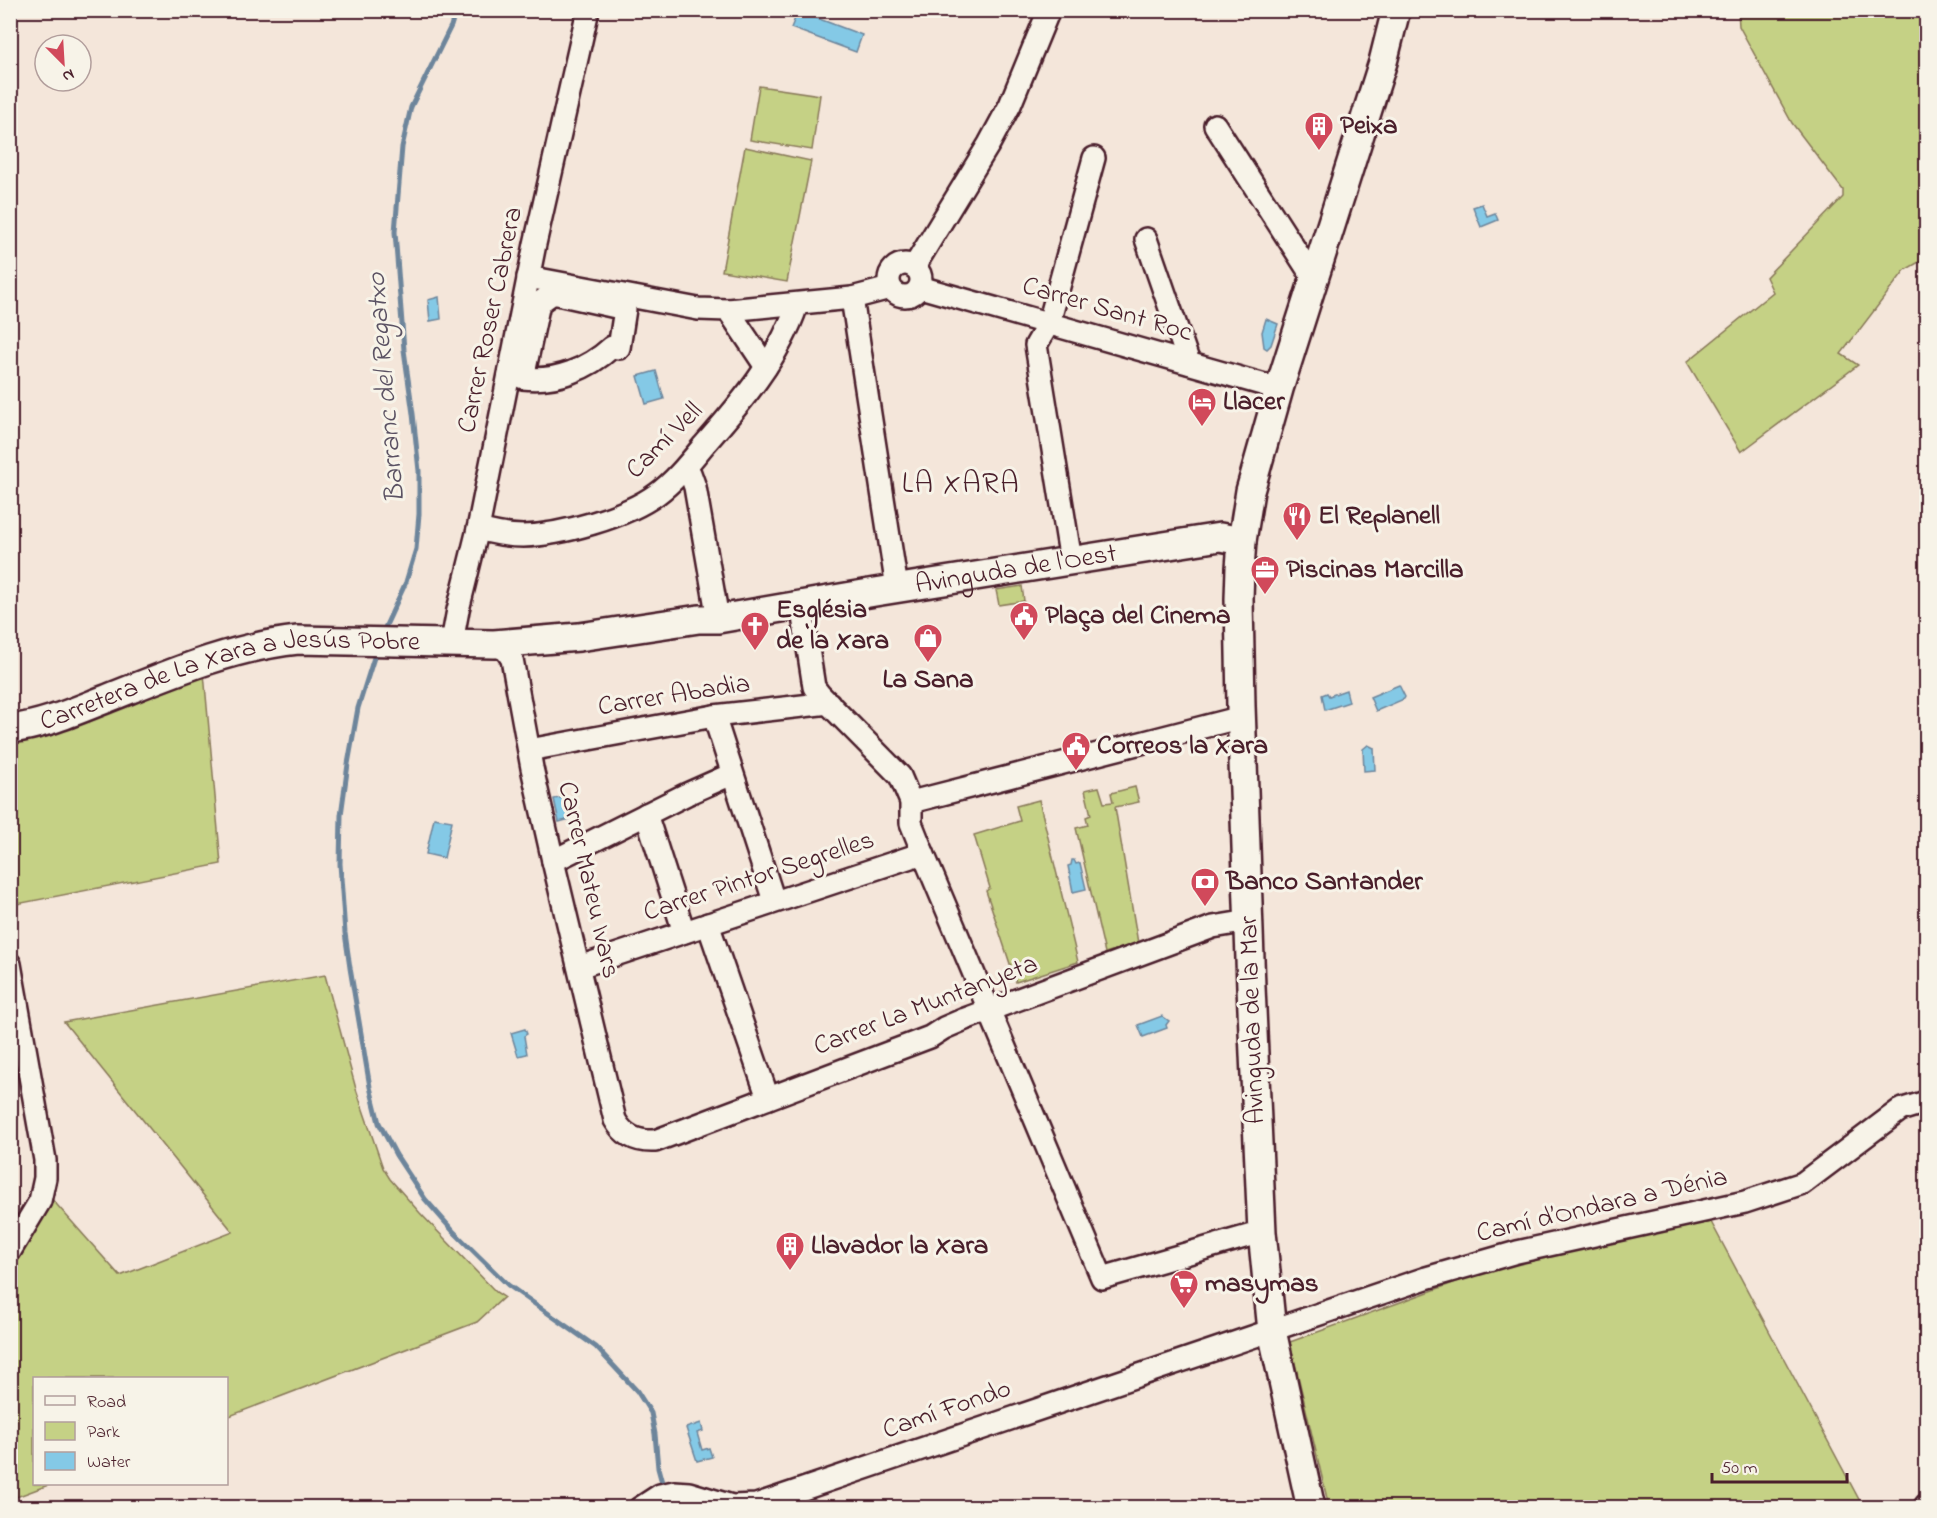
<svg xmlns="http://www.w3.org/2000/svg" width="1937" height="1518" font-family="'Indie Flower',sans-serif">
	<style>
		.green { fill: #c5d185; stroke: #887858; stroke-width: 1.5 }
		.water { fill: #84c9e6; stroke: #6d859b; stroke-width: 1.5 }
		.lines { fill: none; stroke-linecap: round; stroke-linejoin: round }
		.stream { stroke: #6d859b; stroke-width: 5 }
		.minor-casing { stroke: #4a1f2b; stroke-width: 26 }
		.major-casing { stroke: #4a1f2b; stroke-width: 32 }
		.minor { stroke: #f7f3e8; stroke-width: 21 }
		.major { stroke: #f7f3e8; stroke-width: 27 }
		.labels { text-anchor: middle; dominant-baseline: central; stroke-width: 6; stroke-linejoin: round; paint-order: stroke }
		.poi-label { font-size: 27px; font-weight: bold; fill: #4a1f2b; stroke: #f7f3e8; text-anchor: start }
		.street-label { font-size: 27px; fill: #4a1f2b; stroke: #f7f3e8 }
		.water-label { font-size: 28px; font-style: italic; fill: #5b5263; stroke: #f7f3e8 }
		.quarter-label { font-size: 30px; letter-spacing: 1.5px; fill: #4a1f2b; stroke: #f7f3e8 }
	</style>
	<rect width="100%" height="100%" fill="#f4e6da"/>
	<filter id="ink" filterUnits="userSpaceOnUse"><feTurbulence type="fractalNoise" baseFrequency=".0167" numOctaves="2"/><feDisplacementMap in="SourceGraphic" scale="12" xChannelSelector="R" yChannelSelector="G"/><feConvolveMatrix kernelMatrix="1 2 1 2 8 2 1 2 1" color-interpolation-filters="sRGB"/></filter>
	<g filter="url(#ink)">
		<g class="green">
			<polygon points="1738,11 1926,11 1926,258 1905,270 1841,354 1858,365 1741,452 1687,362 1773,292 1766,277 1843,197 1843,190 1792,123 1739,26"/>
			<polygon points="759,86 820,95 812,150 750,140"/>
			<polygon points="745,147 811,161 787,282 722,271"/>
			<polygon points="1022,586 1024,601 999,605 996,590"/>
			<polygon points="204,673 221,864 12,905 10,898 10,747 25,740"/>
			<polygon points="1099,787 1104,803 1113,802 1111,793 1135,787 1139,802 1115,807 1138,943 1105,953 1076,828 1088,825 1086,817 1091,815 1085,790"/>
			<polygon points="1039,800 1078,962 1016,982 986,891 990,888 974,835 1020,821 1016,806"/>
			<polygon points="325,975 356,1089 383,1168 390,1179 420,1213 496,1292 504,1297 477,1322 227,1417 226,1378 34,1378 34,1484 51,1484 11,1499 11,1266 50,1197 120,1276 233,1232 64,1022"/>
			<polygon points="1711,1222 1863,1507 1329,1507 1290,1342 1492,1269 1592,1242"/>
		</g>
		<g class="water">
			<polygon points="798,11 862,35 856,52 791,28"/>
			<polygon points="1482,204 1487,216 1495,213 1498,220 1481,227 1473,207"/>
			<polygon points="439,297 441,319 430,321 428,300"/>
			<polygon points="1266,319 1278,324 1271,345 1267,349 1264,347 1262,332"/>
			<polygon points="656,371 664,399 646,404 638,376"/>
			<polygon points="1399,685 1405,697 1404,699 1376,711 1370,697"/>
			<polygon points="1346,690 1349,702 1325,710 1322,695 1327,693 1329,696"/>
			<polygon points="1368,745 1374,748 1375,770 1364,771 1363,749"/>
			<polygon points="565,797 570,819 559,822 554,799"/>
			<polygon points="434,818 452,821 444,858 426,854"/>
			<polygon points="1072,860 1074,860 1076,864 1080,863 1086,889 1073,892 1068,866 1071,865"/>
			<polygon points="1162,1016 1169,1021 1166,1025 1167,1028 1143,1037 1138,1025"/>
			<polygon points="525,1029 527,1034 524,1036 527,1054 518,1056 511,1033"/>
			<polygon points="701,1423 703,1431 697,1433 702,1450 709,1448 712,1457 697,1461 686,1428"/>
		</g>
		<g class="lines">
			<g class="stream">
				<polyline points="382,634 406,582 416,549 419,514 419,471 413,414 404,350 395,232 402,147 411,107 451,26 456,10"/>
				<polyline points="377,648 358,708 348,764 341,815 340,864 345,933 350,968 370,1087 379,1123 396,1155 425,1199 453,1231 508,1285 596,1347 637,1391 651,1413 655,1434 658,1468 664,1490"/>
			</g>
			<g class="minor-casing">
				<g id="minor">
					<polyline points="1215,125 1314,279"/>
					<polyline points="1146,239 1189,363"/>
					<circle cx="905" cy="280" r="16"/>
					<polyline points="914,267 989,144 1010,105 1049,10"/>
					<polyline points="528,277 698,309 728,310 852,298 890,288"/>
					<polyline points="920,287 1279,389"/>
					<path d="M 553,293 L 625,309 L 619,348 L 612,347 C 588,369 556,382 523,378 L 539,303 Z"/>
					<polyline points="852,298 897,588"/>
					<polyline points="728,310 766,367"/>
					<polyline points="690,473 695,487 718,619"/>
					<path d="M 478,529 C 493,533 507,536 523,536 C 561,535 626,517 657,494 C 675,481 690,462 704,445 C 741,403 779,359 797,305"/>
					<polyline points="1071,561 1036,345 1049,323 1094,158"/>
					<polyline points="801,604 814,687 820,695 900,776 911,802 911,823 923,853 1102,1278 1262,1232"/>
					<polyline points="452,642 458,610 478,529 535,244 588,10"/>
					<path d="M 494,644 L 506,650 L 512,659 L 532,768 L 553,861 L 615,1120 C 624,1136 637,1142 655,1141 L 930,1037 L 944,1028 L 965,1019 L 1213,927 L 1249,921"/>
					<polyline points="714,716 774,901"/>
					<polyline points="529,750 714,716 829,703"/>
					<polyline points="911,802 1242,717"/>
					<polyline points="646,814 684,932"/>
					<polyline points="553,861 687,794 732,774"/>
					<polyline points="708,924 768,1098"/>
					<polyline points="10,964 45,1160 45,1178 40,1201 10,1251"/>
					<polyline points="579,967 923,853"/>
					<polyline points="640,1508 660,1495 674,1492 689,1493 732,1506 756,1505 1426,1278 1517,1252 1745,1202 1803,1183 1900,1110 1926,1102"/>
					<polyline points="1924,1508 1926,1505"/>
				</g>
			</g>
			<g class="major-casing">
				<g id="major">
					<path id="s1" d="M 10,729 C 44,725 75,711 106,699 C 169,674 231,647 298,640 L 494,644 L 579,637 L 699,619 L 718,619 L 875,592 L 1220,537 L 1242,541"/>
					<polyline points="1311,1508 1272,1331 1262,1232 1251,987 1241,706 1239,599 1240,568 1242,541 1250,491 1279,389 1383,62 1396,10"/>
				</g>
			</g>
			<use href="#minor" class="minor"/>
			<use href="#major" class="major"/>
		</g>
	</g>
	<defs>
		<g id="building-pin" transform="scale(1.5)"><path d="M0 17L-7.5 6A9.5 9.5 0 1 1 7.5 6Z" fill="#d1495b" stroke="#f7f3e8"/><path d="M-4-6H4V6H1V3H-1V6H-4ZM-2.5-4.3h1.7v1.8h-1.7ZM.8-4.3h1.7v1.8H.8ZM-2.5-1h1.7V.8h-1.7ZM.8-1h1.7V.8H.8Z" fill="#fff"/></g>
		<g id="hotel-pin" transform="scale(1.5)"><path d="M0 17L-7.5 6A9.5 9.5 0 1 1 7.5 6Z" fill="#d1495b" stroke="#f7f3e8"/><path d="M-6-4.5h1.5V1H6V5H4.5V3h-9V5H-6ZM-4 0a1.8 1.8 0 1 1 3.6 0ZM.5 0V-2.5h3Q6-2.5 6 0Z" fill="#fff"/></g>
		<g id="restaurant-pin" transform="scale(1.5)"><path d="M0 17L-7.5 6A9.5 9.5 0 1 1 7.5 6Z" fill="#d1495b" stroke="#f7f3e8"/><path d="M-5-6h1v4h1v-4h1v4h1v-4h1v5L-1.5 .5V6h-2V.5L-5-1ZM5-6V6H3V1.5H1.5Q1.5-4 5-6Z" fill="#fff"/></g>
		<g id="office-pin" transform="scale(1.5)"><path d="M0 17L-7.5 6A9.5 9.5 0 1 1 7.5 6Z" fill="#d1495b" stroke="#f7f3e8"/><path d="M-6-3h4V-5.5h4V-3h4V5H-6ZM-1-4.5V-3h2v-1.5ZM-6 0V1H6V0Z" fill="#fff"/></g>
		<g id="civic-pin" transform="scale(1.5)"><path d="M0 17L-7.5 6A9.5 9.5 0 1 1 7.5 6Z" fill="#d1495b" stroke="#f7f3e8"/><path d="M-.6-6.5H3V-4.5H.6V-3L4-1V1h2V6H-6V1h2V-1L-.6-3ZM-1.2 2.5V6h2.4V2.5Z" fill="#fff"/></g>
		<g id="church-pin" transform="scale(1.5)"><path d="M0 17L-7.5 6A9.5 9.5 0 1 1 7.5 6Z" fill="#d1495b" stroke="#f7f3e8"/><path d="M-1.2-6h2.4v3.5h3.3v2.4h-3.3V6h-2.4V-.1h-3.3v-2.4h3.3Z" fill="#fff"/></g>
		<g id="shop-pin" transform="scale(1.5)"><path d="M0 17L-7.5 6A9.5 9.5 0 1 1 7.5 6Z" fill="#d1495b" stroke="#f7f3e8"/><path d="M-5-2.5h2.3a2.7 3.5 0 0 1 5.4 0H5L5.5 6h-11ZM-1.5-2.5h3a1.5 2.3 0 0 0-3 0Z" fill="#fff"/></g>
		<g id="bank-pin" transform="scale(1.5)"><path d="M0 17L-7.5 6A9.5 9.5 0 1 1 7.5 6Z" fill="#d1495b" stroke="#f7f3e8"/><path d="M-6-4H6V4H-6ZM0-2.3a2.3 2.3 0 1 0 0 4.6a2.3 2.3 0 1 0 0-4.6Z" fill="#fff"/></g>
		<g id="supermarket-pin" transform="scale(1.5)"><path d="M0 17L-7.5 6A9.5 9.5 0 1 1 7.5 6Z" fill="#d1495b" stroke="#f7f3e8"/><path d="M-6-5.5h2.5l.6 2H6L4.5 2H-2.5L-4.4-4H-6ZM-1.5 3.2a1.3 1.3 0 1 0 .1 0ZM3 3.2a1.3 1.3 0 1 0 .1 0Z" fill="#fff"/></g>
	</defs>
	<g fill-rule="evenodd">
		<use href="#building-pin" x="1319" y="126"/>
		<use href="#hotel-pin" x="1202" y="402"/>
		<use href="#restaurant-pin" x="1297" y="516"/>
		<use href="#office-pin" x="1265" y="570"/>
		<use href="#civic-pin" x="1024" y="616"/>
		<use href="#church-pin" x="755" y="626"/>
		<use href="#shop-pin" x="928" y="638"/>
		<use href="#civic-pin" x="1076" y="746"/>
		<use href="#bank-pin" x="1205" y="882"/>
		<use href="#building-pin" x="790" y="1246"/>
		<use href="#supermarket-pin" x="1184" y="1284"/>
	</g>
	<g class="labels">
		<g class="poi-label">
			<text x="1340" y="126">Peixa</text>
			<text x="1223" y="402">Llacer</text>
			<text x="1318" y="516">El Replanell</text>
			<text x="1286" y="570">Piscinas Marcilla</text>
			<text x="776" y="610">Església<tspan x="776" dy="31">de la Xara</tspan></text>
			<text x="1045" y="616">Plaça del Cinema</text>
			<text x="928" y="680" text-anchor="middle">La Sana</text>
			<text x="1097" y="746">Correos la Xara</text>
			<text x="1226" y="882">Banco Santander</text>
			<text x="811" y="1246">Llavador la Xara</text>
			<text x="1205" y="1284">masymas</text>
		</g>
		<g class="street-label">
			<text transform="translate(1107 310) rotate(16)">Carrer Sant Roc</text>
			<text transform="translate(491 320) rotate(-78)">Carrer Roser Cabrera</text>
			<text transform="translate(665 441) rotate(-45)">Camí Vell</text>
			<text stroke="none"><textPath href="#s1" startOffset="1026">Avinguda de l'Oest</textPath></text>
			<text stroke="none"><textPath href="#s1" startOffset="228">Carretera de La Xara a Jesús Pobre</textPath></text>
			<text transform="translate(674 696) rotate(-9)">Carrer Abadia</text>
			<text transform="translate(759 877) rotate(-18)">Carrer Pintor Segrelles</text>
			<text transform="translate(588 880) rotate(77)">Carrer Mateu Ivars</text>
			<text transform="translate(926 1006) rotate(-21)">Carrer La Muntanyeta</text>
			<text transform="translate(1253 1020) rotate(-92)">Avinguda de la Mar</text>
			<text transform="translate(1602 1206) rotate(-13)">Camí d’Ondara a Dénia</text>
			<text transform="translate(947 1410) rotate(-19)">Camí Fondo</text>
		</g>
		<g class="water-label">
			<text transform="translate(387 388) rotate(-95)">Barranc del Regatxo</text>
		</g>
		<g class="quarter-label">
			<text x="961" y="485">LA XARA</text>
		</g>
	</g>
	<rect width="1937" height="1518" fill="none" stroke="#f7f3e8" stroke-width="36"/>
	<rect x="18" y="18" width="1901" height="1482" fill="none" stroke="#4a1f2b" stroke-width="2" filter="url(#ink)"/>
	<rect x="33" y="1377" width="195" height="108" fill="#f7f3e8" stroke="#b29e9c" stroke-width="1.5"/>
	<rect x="45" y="1396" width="30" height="9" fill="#f7f3e8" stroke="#b29e9c" stroke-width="1.5"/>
	<text x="87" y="1407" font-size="18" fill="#4a1f2b">Road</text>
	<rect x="45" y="1422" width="30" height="18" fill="#c5d185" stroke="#b29e9c" stroke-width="1.5"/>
	<text x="87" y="1437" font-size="18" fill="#4a1f2b">Park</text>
	<rect x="45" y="1452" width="30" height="18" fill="#84c9e6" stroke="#b29e9c" stroke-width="1.5"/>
	<text x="87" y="1467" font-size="18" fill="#4a1f2b">Water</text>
	<g transform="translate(63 63) rotate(156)"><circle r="28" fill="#f7f3e8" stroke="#b29e9c" stroke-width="1.5"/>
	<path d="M0-4.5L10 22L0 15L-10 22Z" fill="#d1495b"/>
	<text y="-9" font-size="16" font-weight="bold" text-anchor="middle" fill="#4a1f2b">N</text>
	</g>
	<path d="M1712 1473v9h135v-9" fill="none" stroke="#4a1f2b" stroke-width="3"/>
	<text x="1721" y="1473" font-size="18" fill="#4a1f2b" stroke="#f7f3e8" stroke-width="4.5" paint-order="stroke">50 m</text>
</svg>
